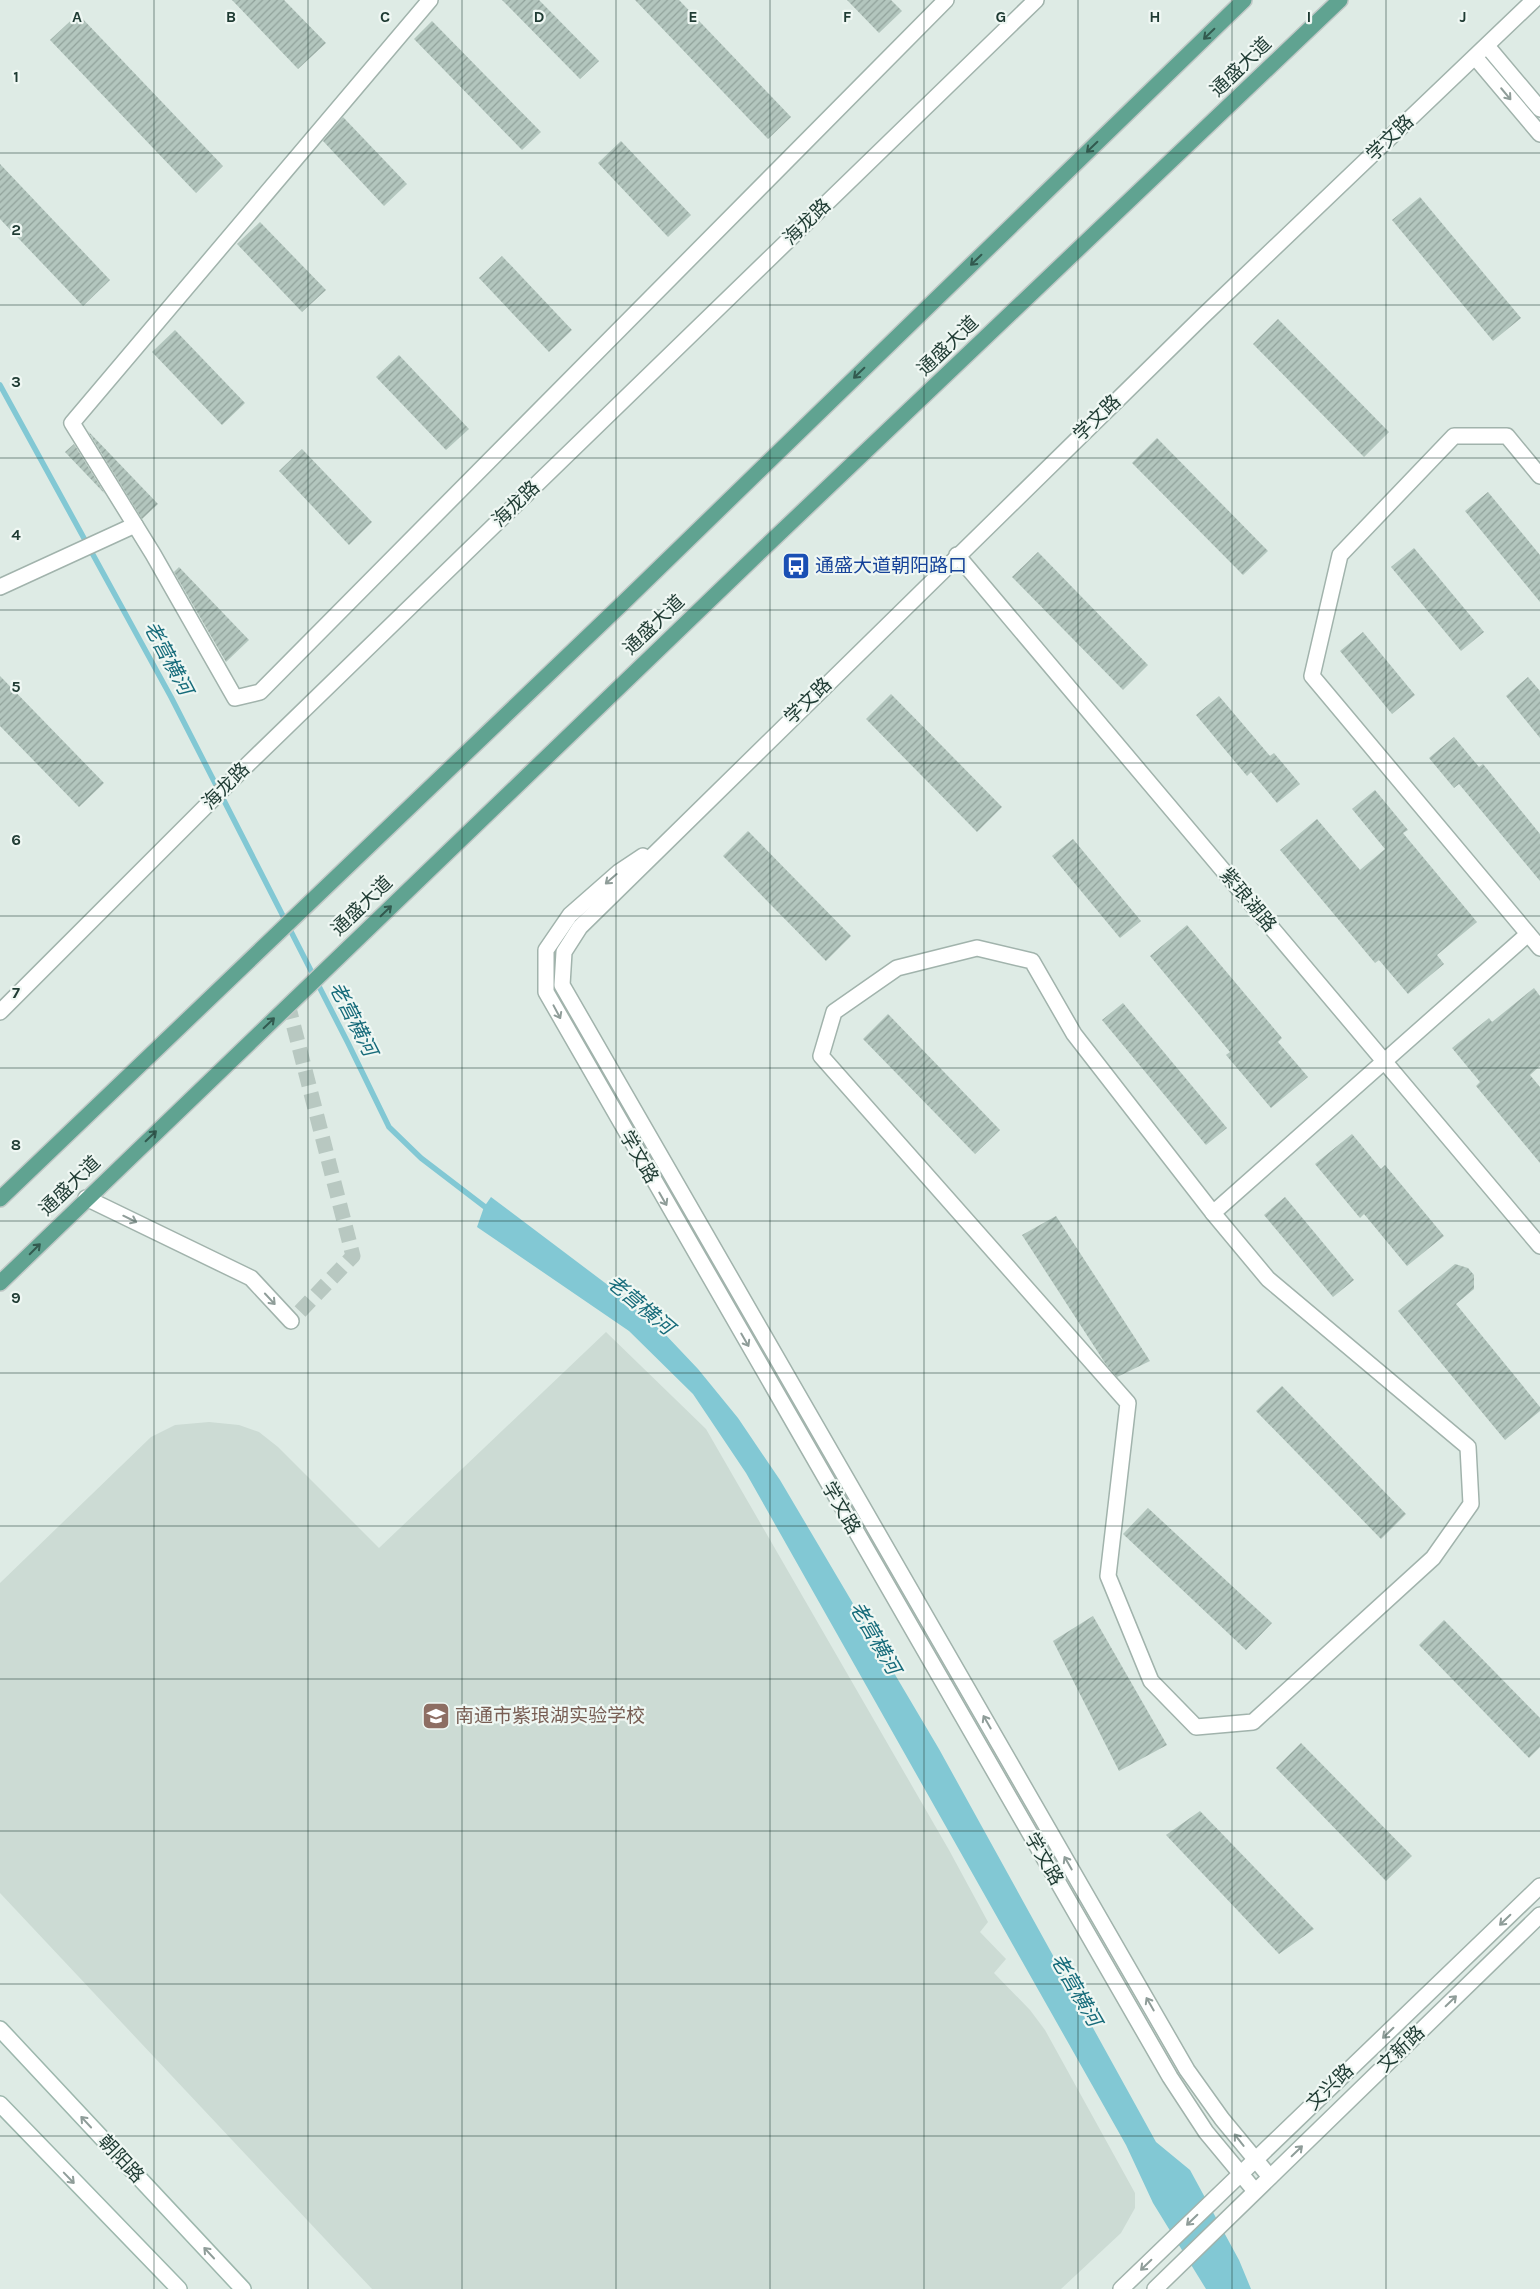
<svg xmlns="http://www.w3.org/2000/svg" width="1540" height="2289" font-family="Karla,'Noto Sans SC',sans-serif">
	<style>
		.built { fill: #ccdbd4 }
		.water { fill: #82c8d4 }
		.lines { fill: none; stroke-linecap: round; stroke-linejoin: round }
		.stream { stroke: #82c8d4; stroke-width: 5.5 }
		.building { fill: url(#building-hatch) }
		.minor-tunnel { stroke: #b8c8c1; stroke-width: 15; stroke-dasharray: 15 8; stroke-linecap: butt }
		.minor-casing { stroke: #a1b3ac; stroke-width: 18 }
		.tertiary-casing { stroke: #a1b3ac; stroke-width: 18 }
		.secondary-casing { stroke: #9db7ad; stroke-width: 18 }
		.primary-casing { stroke: #c0c8c6; stroke-width: 18 }
		.minor { stroke: #fff; stroke-width: 15 }
		.tertiary { stroke: #fff; stroke-width: 15 }
		.secondary { stroke: #fff; stroke-width: 15 }
		.primary { stroke: #60a391; stroke-width: 15 }
		.oneway { stroke: #325a4f }
		.oneway2 { stroke: #8f9d99 }
		.grid { fill: none; stroke: #1f3b33; stroke-width: 1; stroke-opacity: 0.55 }
		.labels { text-anchor: middle; dominant-baseline: central; stroke-width: 4.5; stroke-linejoin: round; paint-order: stroke }
		.street-label { font-size: 19px; fill: #1f3b33; stroke: #eff7f3 }
		.transit-label { font-size: 19px; fill: #164399; stroke: #eff7f3; text-anchor: start }
		.education-label { font-size: 19px; fill: #785e54; stroke: #eff7f3; text-anchor: start }
		.water-label { font-size: 20px; font-style: italic; fill: #166b7a; stroke: #eff7f3 }
		.grid-label { font-size: 16px; text-anchor: middle; font-weight: bold; fill: #1f3b33; stroke: #eff7f3; stroke-width: 4.5; stroke-linejoin: round; paint-order: stroke }
	</style>
	<defs>
		<pattern id="building-hatch" width="6" height="6" patternUnits="userSpaceOnUse" patternTransform="scale(1.25)"><rect width="6" height="6" fill="#b3c6be"/><path d="M-1 1l2-2M0 6l6-6M5 7l2-2" fill="none" stroke="#91a29b"/></pattern>
	</defs>
	<rect width="100%" height="100%" fill="#deebe5"/>
	<polygon class="built" points="606,1332 706,1429 949,1850 988,1922 980,1932 1006,1959 994,1973 1030,2010 1045,2030 1135,2193 1135,2208 1121,2233 1061,2289 372,2289 0,1893 0,1583 151,1437 175,1425 209,1422 239,1425 259,1432 278,1447 379,1548"/>
	<polygon class="water" points="491,1197 645,1313 698,1369 738,1418 780,1480 939,1749 1156,2142 1190,2170 1239,2260 1251,2289 1206,2289 1153,2203 1126,2145 746,1473 693,1394 629,1331 477,1227 484,1207"/>
	<g class="lines">
		<polyline class="stream" points="0,385 171,697 348,1043 389,1127 421,1158 489,1210"/>
	</g>
	<g class="building">
		<polygon points="232,0 284,0 326,43 298,69"/>
		<polygon points="502,0 539,0 599,61 580,79"/>
		<polygon points="635,0 679,0 791,117 768,139"/>
		<polygon points="847,0 891,0 902,11 879,33"/>
		<polygon points="78,14 223,166 196,193 50,40"/>
		<polygon points="432,21 541,132 522,150 414,39"/>
		<polygon points="343,117 407,184 384,206 323,141"/>
		<polygon points="621,141 691,215 668,237 598,163"/>
		<polygon points="0,164 110,280 83,306 0,219"/>
		<polygon points="1420,197 1521,318 1493,341 1392,220"/>
		<polygon points="260,222 326,290 302,312 237,244"/>
		<polygon points="502,256 572,330 549,352 479,278"/>
		<polygon points="1278,319 1389,432 1364,457 1253,344"/>
		<polygon points="175,330 245,403 222,425 152,352"/>
		<polygon points="399,355 469,429 446,450 376,377"/>
		<polygon points="88,431 158,504 142,519"/>
		<polygon points="1157,438 1268,551 1243,575 1132,463"/>
		<polygon points="74,444 105,494 65,452"/>
		<polygon points="302,449 372,522 349,545 279,471"/>
		<polygon points="1488,492 1540,555 1540,602 1465,511"/>
		<polygon points="1414,548 1484,632 1461,651 1391,567"/>
		<polygon points="1038,552 1148,665 1123,690 1012,577"/>
		<polygon points="179,567 249,640 226,662 174,572"/>
		<polygon points="1363,632 1415,695 1392,714 1340,651"/>
		<polygon points="0,676 104,783 79,807 0,726"/>
		<polygon points="1528,677 1540,691 1540,738 1506,696"/>
		<polygon points="891,694 1002,807 977,832 866,719"/>
		<polygon points="1219,696 1270,756 1274,753 1300,784 1277,803 1251,772 1247,776 1196,715"/>
		<polygon points="1454,737 1479,767 1483,764 1540,834 1540,881 1459,784 1454,788 1429,758"/>
		<polygon points="1375,790 1408,830 1403,833 1477,922 1437,955 1444,964 1408,994 1379,960 1375,963 1280,850 1317,819 1360,870 1385,849 1352,809"/>
		<polygon points="748,831 851,936 826,961 723,856"/>
		<polygon points="1073,839 1141,921 1120,938 1052,856"/>
		<polygon points="1187,925 1282,1038 1278,1042 1308,1077 1271,1108 1226,1055 1230,1052 1150,956"/>
		<polygon points="1534,988 1540,996 1540,1066 1530,1075 1540,1087 1540,1163 1476,1086 1480,1082 1452,1048 1489,1018 1492,1022"/>
		<polygon points="1123,1003 1227,1128 1206,1145 1102,1020"/>
		<polygon points="888,1014 1000,1130 975,1154 863,1039"/>
		<polygon points="1352,1134 1381,1169 1385,1165 1444,1236 1407,1266 1364,1214 1360,1218 1315,1164"/>
		<polygon points="1285,1197 1354,1280 1333,1297 1264,1215"/>
		<polygon points="1056,1216 1150,1361 1117,1377 1105,1363 1022,1235"/>
		<polygon points="1455,1264 1468,1268 1474,1275 1474,1289 1456,1304 1540,1407 1540,1411 1505,1440 1398,1311"/>
		<polygon points="1282,1386 1406,1514 1381,1539 1256,1411"/>
		<polygon points="1148,1508 1272,1623 1246,1650 1123,1534"/>
		<polygon points="1093,1616 1167,1745 1119,1771 1053,1641"/>
		<polygon points="1444,1620 1540,1718 1540,1747 1529,1758 1419,1645"/>
		<polygon points="1301,1743 1412,1856 1386,1881 1276,1768"/>
		<polygon points="1200,1811 1314,1929 1279,1954 1166,1835"/>
	</g>
	<g class="lines">
		<polyline class="minor-tunnel" points="288,1004 353,1256 291,1321"/>
		<g class="minor-casing">
			<g id="minor">
				<polyline points="430,0 72,423 153,554 235,698 260,692 946,0"/>
				<polyline points="1540,476 1507,436 1454,436 1340,555 1312,676 1540,948"/>
				<polyline points="0,587 135,525"/>
				<polygon points="977,948 1032,961 1074,1034 1213,1213 1268,1279 1468,1447 1471,1504 1433,1558 1253,1722 1196,1727 1151,1681 1108,1576 1128,1403 821,1056 834,1012 897,968"/>
				<polyline points="86,1198 251,1278 291,1321"/>
				<polyline points="1213,1213 1528,934"/>
			</g>
		</g>
		<g class="tertiary-casing">
			<g id="tertiary">
				<polyline points="1487,46 1540,109"/>
				<polyline points="1475,57 1540,134"/>
				<polyline points="957,555 1540,1246"/>
				<polyline points="643,856 619,872 570,915 546,950 546,992 1170,2077 1206,2132 1255,2191"/>
				<polyline points="0,1012 243,769 1036,0"/>
				<polyline points="1270,2177 1222,2119 1187,2070 562,985 564,952 580,927 1202,317 1534,0"/>
				<polyline points="1121,2289 1540,1886"/>
				<polyline points="1155,2289 1540,1915"/>
			</g>
		</g>
		<g class="secondary-casing">
			<g id="secondary">
				<polyline points="0,2029 243,2289"/>
				<polyline points="0,2104 179,2289"/>
			</g>
		</g>
		<g class="primary-casing">
			<g id="primary">
				<polyline points="0,1199 624,602 1244,0"/>
				<polyline points="0,1283 763,549 1340,0"/>
			</g>
		</g>
		<use href="#minor" class="minor"/>
		<use href="#tertiary" class="tertiary"/>
		<use href="#secondary" class="secondary"/>
		<use href="#primary" class="primary"/>
	</g>
	<defs><path id="oneway-shaft" d="M-6 0H5M1.5-3L5.5 0L1.5 3" fill="none" stroke-width="1.6" stroke-linecap="round" stroke-linejoin="round" transform="scale(1.25)"/></defs>
	<g class="oneway">
		<use href="#oneway-shaft" transform="translate(1209 34) rotate(136)"/>
		<use href="#oneway-shaft" transform="translate(1092 147) rotate(136)"/>
		<use href="#oneway-shaft" transform="translate(976 260) rotate(136)"/>
		<use href="#oneway-shaft" transform="translate(859 373) rotate(136)"/>
		<use href="#oneway-shaft" transform="translate(386 911) rotate(-44)"/>
		<use href="#oneway-shaft" transform="translate(269 1023) rotate(-44)"/>
		<use href="#oneway-shaft" transform="translate(151 1136) rotate(-44)"/>
		<use href="#oneway-shaft" transform="translate(35 1249) rotate(-45)"/>
	</g>
	<g class="oneway2">
		<use href="#oneway-shaft" transform="translate(1506 94) rotate(50)"/>
		<use href="#oneway-shaft" transform="translate(611 879) rotate(139)"/>
		<use href="#oneway-shaft" transform="translate(557 1012) rotate(62)"/>
		<use href="#oneway-shaft" transform="translate(663 1199) rotate(60)"/>
		<use href="#oneway-shaft" transform="translate(130 1219) rotate(26)"/>
		<use href="#oneway-shaft" transform="translate(270 1299) rotate(47)"/>
		<use href="#oneway-shaft" transform="translate(745 1340) rotate(60)"/>
		<use href="#oneway-shaft" transform="translate(987 1722) rotate(-120)"/>
		<use href="#oneway-shaft" transform="translate(1068 1863) rotate(-120)"/>
		<use href="#oneway-shaft" transform="translate(1505 1920) rotate(136)"/>
		<use href="#oneway-shaft" transform="translate(1451 2001) rotate(-44)"/>
		<use href="#oneway-shaft" transform="translate(1150 2004) rotate(-120)"/>
		<use href="#oneway-shaft" transform="translate(1388 2033) rotate(136)"/>
		<use href="#oneway-shaft" transform="translate(86 2122) rotate(-133)"/>
		<use href="#oneway-shaft" transform="translate(1239 2140) rotate(-128)"/>
		<use href="#oneway-shaft" transform="translate(1297 2151) rotate(-44)"/>
		<use href="#oneway-shaft" transform="translate(69 2178) rotate(46)"/>
		<use href="#oneway-shaft" transform="translate(1192 2220) rotate(136)"/>
		<use href="#oneway-shaft" transform="translate(209 2253) rotate(-133)"/>
		<use href="#oneway-shaft" transform="translate(1146 2265) rotate(136)"/>
	</g>
	<path class="grid" d="M 154,0 L 154,2289M 308,0 L 308,2289M 462,0 L 462,2289M 616,0 L 616,2289M 770,0 L 770,2289M 924,0 L 924,2289M 1078,0 L 1078,2289M 1232,0 L 1232,2289M 1386,0 L 1386,2289M 0,153 L 1540,153M 0,305 L 1540,305M 0,458 L 1540,458M 0,610 L 1540,610M 0,763 L 1540,763M 0,916 L 1540,916M 0,1068 L 1540,1068M 0,1221 L 1540,1221M 0,1373 L 1540,1373M 0,1526 L 1540,1526M 0,1679 L 1540,1679M 0,1831 L 1540,1831M 0,1984 L 1540,1984M 0,2136 L 1540,2136"/>
	<defs>
		<g id="bus-square" transform="scale(1.4375)"><rect x="-9" y="-9" width="18" height="18" rx="4" fill="#1a4fb4" stroke="#eff7f3"/><path d="M-5-6H5V4H4V6H2V4H-2V6H-4V4H-5ZM-3.5-4V0h7V-4ZM-3.5 1.2v1.5H-2V1.2ZM2 1.2v1.5H3.5V1.2Z" fill="#fff"/></g>
		<g id="school-square" transform="scale(1.4375)"><rect x="-9" y="-9" width="18" height="18" rx="4" fill="#8d6e63" stroke="#eff7f3"/><path d="M0-5L7-2L0 1L-7-2ZM-4 1L0 2.5L4 1V4Q0 6-4 4Z" fill="#fff"/></g>
	</defs>
	<g fill-rule="evenodd">
		<use href="#bus-square" x="796" y="566"/>
		<use href="#school-square" x="436" y="1716"/>
	</g>
	<g class="labels">
		<g class="street-label">
			<text transform="translate(1241 67) rotate(-44)">通盛大道</text>
			<text transform="translate(1390 138) rotate(-44)">学文路</text>
			<text transform="translate(807 222) rotate(-44)">海龙路</text>
			<text transform="translate(948 346) rotate(-44)">通盛大道</text>
			<text transform="translate(1097 418) rotate(-44)">学文路</text>
			<text transform="translate(516 504) rotate(-44)">海龙路</text>
			<text transform="translate(654 625) rotate(-44)">通盛大道</text>
			<text transform="translate(808 701) rotate(-44)">学文路</text>
			<text transform="translate(226 786) rotate(-45)">海龙路</text>
			<text transform="translate(1248 900) rotate(50)">紫琅湖路</text>
			<text transform="translate(362 906) rotate(-44)">通盛大道</text>
			<text transform="translate(639 1157) rotate(60)">学文路</text>
			<text transform="translate(70 1186) rotate(-44)">通盛大道</text>
			<text transform="translate(841 1508) rotate(60)">学文路</text>
			<text transform="translate(1044 1859) rotate(60)">学文路</text>
			<text transform="translate(1401 2049) rotate(-44)">文新路</text>
			<text transform="translate(1330 2087) rotate(-44)">文兴路</text>
			<text transform="translate(121 2159) rotate(47)">朝阳路</text>
		</g>
		<g class="transit-label">
			<text x="815" y="566">通盛大道朝阳路口</text>
		</g>
		<g class="education-label">
			<text x="455" y="1716">南通市紫琅湖实验学校</text>
		</g>
		<g class="water-label">
			<text transform="translate(168 658) rotate(62)">老营横河</text>
			<text transform="translate(353 1019) rotate(63)">老营横河</text>
			<text transform="translate(640 1305) rotate(40)">老营横河</text>
			<text transform="translate(875 1638) rotate(60)">老营横河</text>
			<text transform="translate(1076 1990) rotate(60)">老营横河</text>
		</g>
	</g>
	<g class="grid-label">
		<text x="77" y="22">A</text>
		<text x="231" y="22">B</text>
		<text x="385" y="22">C</text>
		<text x="539" y="22">D</text>
		<text x="693" y="22">E</text>
		<text x="847" y="22">F</text>
		<text x="1001" y="22">G</text>
		<text x="1155" y="22">H</text>
		<text x="1309" y="22">I</text>
		<text x="1463" y="22">J</text>
		<text x="16" y="82">1</text>
		<text x="16" y="235">2</text>
		<text x="16" y="387">3</text>
		<text x="16" y="540">4</text>
		<text x="16" y="692">5</text>
		<text x="16" y="845">6</text>
		<text x="16" y="998">7</text>
		<text x="16" y="1150">8</text>
		<text x="16" y="1303">9</text>
	</g>
</svg>
